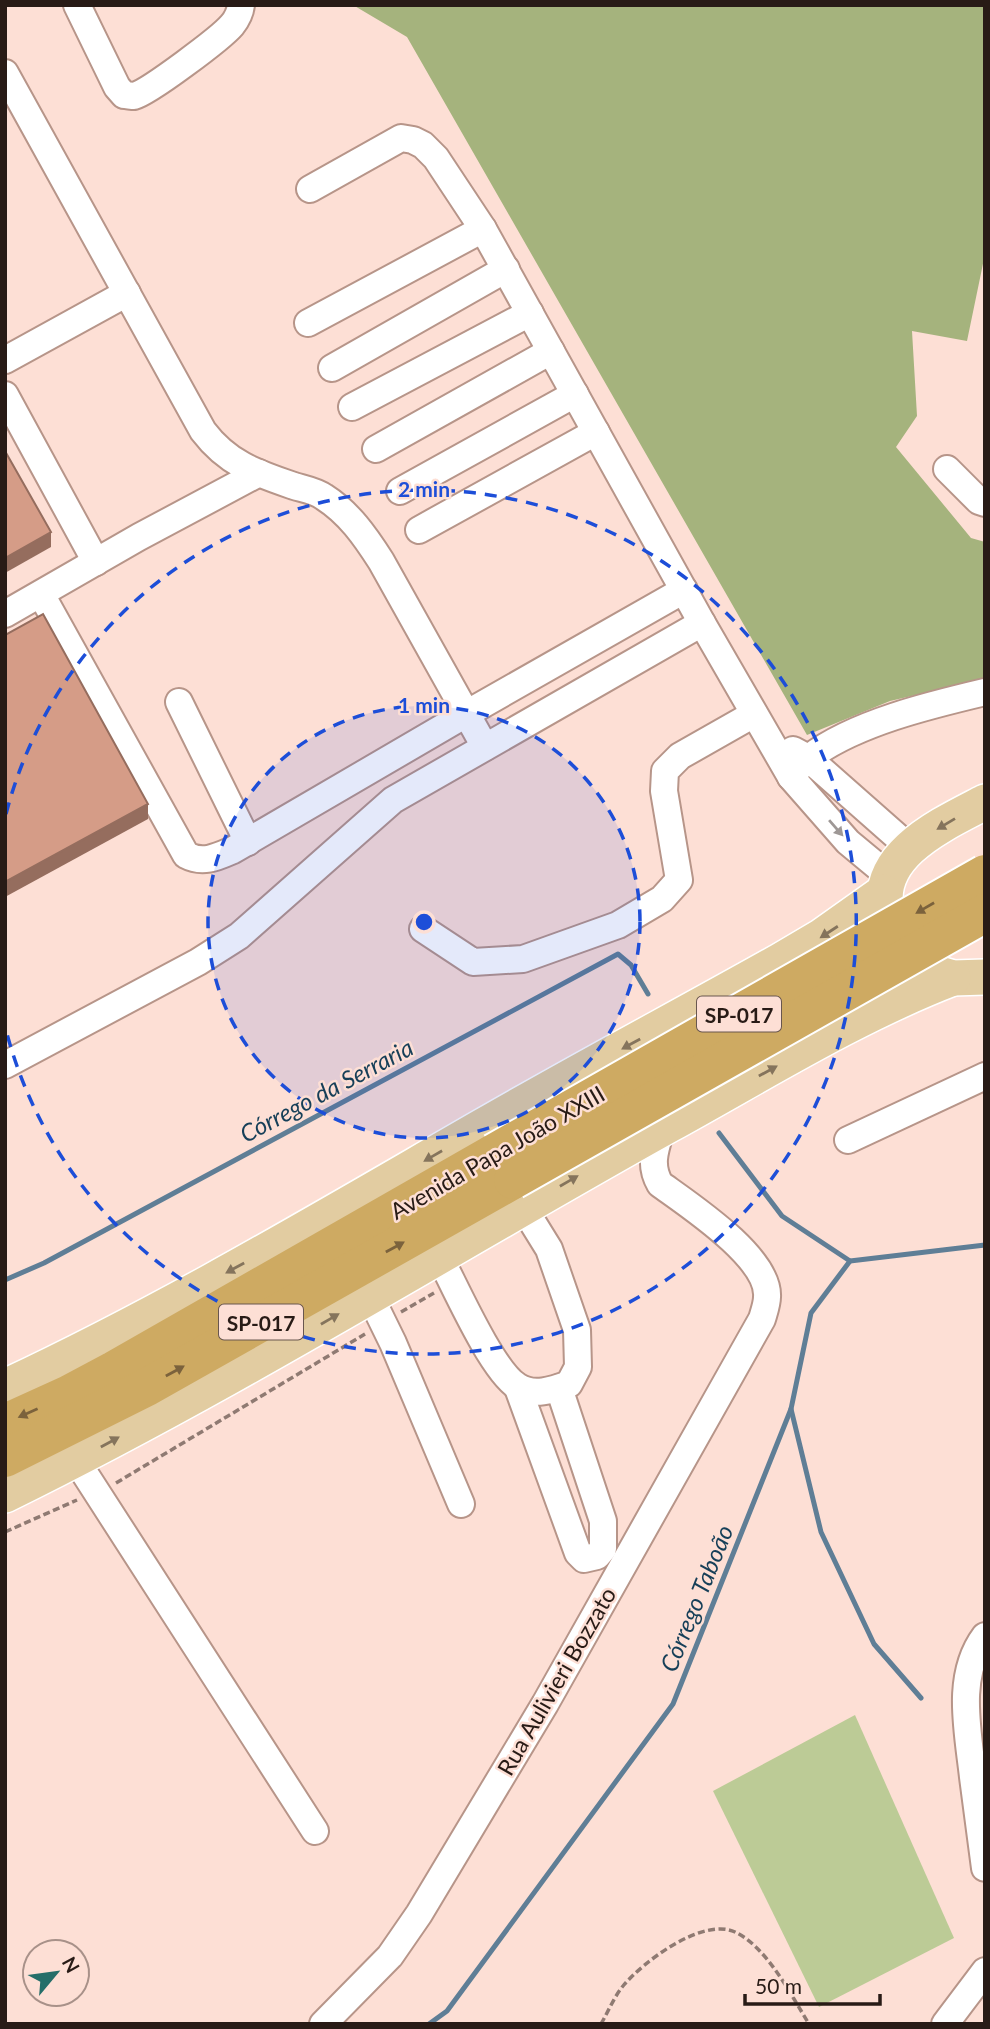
<svg xmlns="http://www.w3.org/2000/svg" width="990" height="2029" font-family="Lato,sans-serif">
	<style>
		.green { fill: #bccb96 }
		.forest { fill: #a5b37d }
		.lines { fill: none; stroke-linecap: round; stroke-linejoin: round }
		.stream { stroke: #5f7e96; stroke-width: 5 }
		.minor-casing { stroke: #b79589; stroke-width: 30 }
		.major-casing { stroke: #fff; stroke-width: 38 }
		.highway-casing { stroke: #fff; stroke-width: 42 }
		.path { stroke: #8f7a72; stroke-width: 3.5; stroke-dasharray: 7 3.5; stroke-linecap: butt }
		.minor { stroke: #fff; stroke-width: 26 }
		.major { stroke: #e2cca1; stroke-width: 35 }
		.highway { stroke: #ceaa62; stroke-width: 38 }
		.highway-bridge-casing { stroke: #fff; stroke-width: 42; stroke-linecap: butt }
		.highway-bridge { stroke: #ceaa62; stroke-width: 38 }
		.shaded-wall { fill: #956d5e }
		.building { fill: #d59c87; stroke: #956d5e; stroke-width: 2 }
		.oneway { fill: #85745c }
		.oneway2 { fill: #9e9896 }
		.oneway3 { fill: #7b623c }
		.ring { fill: none; stroke: #1d4ed8; stroke-width: 3.5; stroke-dasharray: 12 9 }
		.labels { text-anchor: middle; dominant-baseline: central; stroke-width: 5; stroke-linejoin: round; paint-order: stroke }
		.shield { fill: #fddfd5; stroke: #68564f; stroke-width: 2 }
		.shield-label { font-size: 21px; font-weight: bold; fill: #281b16 }
		.street-label { font-size: 23px; fill: #281b16; stroke: #fddfd5 }
		.water-label { font-size: 24px; font-style: italic; fill: #163f58; stroke: #fddfd5 }
		.centre { fill: #1d4ed8; stroke: #fddfd5; stroke-width: 3.5 }
		.ring-label { font-size: 21px; text-anchor: middle; font-weight: bold; fill: #1d4ed8; stroke: #fddfd5; stroke-width: 5; stroke-linejoin: round; paint-order: stroke }
	</style>
	<rect width="100%" height="100%" fill="#fddfd5"/>
	<polygon class="green" points="855,1715 954,1938 819,2007 713,1791"/>
	<polygon class="forest" points="353,5 985,5 985,254 967,341 912,331 917,416 896,447 971,538 985,542 985,679 890,701 807,735 407,37"/>
	<g class="lines">
		<g class="stream">
			<polyline points="719,1133 782,1216 850,1261"/>
			<polyline points="5,1280 44,1263 618,954 631,965 648,994"/>
			<polyline points="791,1409 821,1532 874,1644 921,1698"/>
			<polyline points="429,2024 447,2011 673,1704 791,1409 811,1313 850,1261 985,1245"/>
		</g>
		<g class="minor-casing">
			<g id="minor">
				<path d="M 77,5 L 117,87 L 124,95 C 126,95 132,96 134,96 C 149,92 221,38 232,25 C 237,19 240,13 241,5"/>
				<path d="M 5,73 L 203,431 C 228,464 256,473 294,486 C 304,489 316,491 324,497 C 349,513 365,536 381,561 L 485,747"/>
				<polyline points="310,189 401,138 413,140 423,145 436,158 483,229 702,623 791,777 848,842 889,876"/>
				<polyline points="308,323 483,229"/>
				<polyline points="5,360 127,293"/>
				<polyline points="332,368 506,269"/>
				<polyline points="5,395 96,562"/>
				<polyline points="352,407 530,313"/>
				<polyline points="376,449 551,351"/>
				<polyline points="947,469 979,501 985,503"/>
				<polyline points="400,491 575,394"/>
				<polyline points="419,530 596,432"/>
				<path d="M 41,594 L 186,855 C 203,864 217,857 233,850 L 466,714 L 684,590"/>
				<polyline points="5,614 139,537 259,473"/>
				<polyline points="179,702 248,842"/>
				<polyline points="793,750 808,758 910,848"/>
				<path d="M 791,777 C 797,770 803,762 810,757 C 855,723 930,705 985,692"/>
				<polyline points="423,929 473,962 523,959 618,925 662,899 679,880 664,791 665,771 680,756 754,714"/>
				<polyline points="5,1065 198,962 239,936 393,800 702,623"/>
				<polyline points="848,1140 985,1076"/>
				<path d="M 439,1256 C 455,1286 491,1369 517,1386 C 533,1397 553,1390 569,1384 L 578,1367 L 577,1330 L 549,1249 L 523,1207"/>
				<polyline points="370,1296 393,1343 461,1504"/>
				<polyline points="518,1388 578,1553 584,1559 597,1556 603,1549 603,1521 559,1388"/>
				<polyline points="76,1460 315,1831"/>
				<path d="M 985,1636 C 955,1676 968,1731 973,1777 C 977,1807 981,1838 985,1868"/>
				<path d="M 323,2024 L 390,1956 L 419,1914 L 545,1704 L 762,1319 C 764,1312 767,1304 767,1297 C 770,1258 689,1205 660,1184 C 649,1165 655,1150 661,1130"/>
				<polyline points="945,2024 985,1971"/>
			</g>
		</g>
		<g class="major-casing">
			<g id="major">
				<path d="M 887,913 C 872,855 943,824 985,802"/>
				<polyline points="933,972 953,978 985,977"/>
				<path d="M 5,1387 C 170,1310 325,1217 483,1126 C 580,1070 680,1017 778,962 L 822,936 L 884,892"/>
				<path d="M 5,1495 C 233,1383 448,1248 669,1125 C 762,1074 854,1016 953,978"/>
			</g>
		</g>
		<g class="highway-casing">
			<g id="highway">
				<polyline points="5,1423 69,1394 114,1370 494,1153"/>
				<polyline points="5,1458 147,1387 513,1180"/>
			</g>
		</g>
		<g class="path">
			<polyline points="401,1312 434,1293"/>
			<polyline points="116,1483 365,1334"/>
			<polyline points="5,1532 77,1500"/>
			<path d="M 601,2024 C 608,2012 614,1997 623,1986 C 643,1962 702,1917 735,1932 C 767,1947 791,1995 809,2024"/>
		</g>
		<use href="#minor" class="minor"/>
		<use href="#major" class="major"/>
		<use href="#highway" class="highway"/>
		<g class="highway-bridge-casing">
			<g id="highway-bridge">
				<polyline points="494,1153 985,874"/>
				<polyline points="513,1180 985,913"/>
			</g>
		</g>
		<use href="#highway-bridge" class="highway-bridge"/>
	</g>
	<g class="shaded-wall">
		<polygon points="51,532 51,547 5,573 5,558"/>
		<polygon points="148,804 148,819 5,897 5,882"/>
	</g>
	<g class="building">
		<polygon points="5,451 51,532 5,558"/>
		<polygon points="43,614 148,804 5,882 5,635"/>
	</g>
	<defs><path id="oneway-solid" d="M-6-.8H1V-3.2L6.5 0L1 3.2V.8H-6Z" transform="scale(1.75)"/></defs>
	<g class="oneway">
		<use href="#oneway-solid" transform="translate(946 824) rotate(149)"/>
		<use href="#oneway-solid" transform="translate(829 932) rotate(147)"/>
		<use href="#oneway-solid" transform="translate(631 1044) rotate(151)"/>
		<use href="#oneway-solid" transform="translate(768 1071) rotate(-29)"/>
		<use href="#oneway-solid" transform="translate(433 1156) rotate(150)"/>
		<use href="#oneway-solid" transform="translate(569 1181) rotate(-30)"/>
		<use href="#oneway-solid" transform="translate(235 1268) rotate(151)"/>
		<use href="#oneway-solid" transform="translate(330 1319) rotate(-30)"/>
		<use href="#oneway-solid" transform="translate(110 1442) rotate(-29)"/>
	</g>
	<use class="oneway2" href="#oneway-solid" transform="translate(836 828) rotate(49)"/>
	<g class="oneway3">
		<use href="#oneway-solid" transform="translate(925 908) rotate(150)"/>
		<use href="#oneway-solid" transform="translate(395 1247) rotate(-29)"/>
		<use href="#oneway-solid" transform="translate(175 1371) rotate(-29)"/>
		<use href="#oneway-solid" transform="translate(28 1413) rotate(156)"/>
	</g>
	<circle cx="424" cy="922" r="216" fill="#1d4ed8" fill-opacity=".12"/>
	<g class="ring">
		<circle cx="424" cy="922" r="216"/>
		<path d="M6 814A432 432 0 1 1 6 1030"/>
	</g>
	<g class="labels">
		<g class="shield">
			<rect x="697" y="996.5" width="84" height="35" rx="5"/>
			<rect x="219" y="1304.5" width="84" height="35" rx="5"/>
		</g>
		<g class="shield-label">
			<text x="739" y="1014">SP-017</text>
			<text x="261" y="1322">SP-017</text>
		</g>
		<g class="street-label">
			<text transform="translate(497 1152) rotate(-30)">Avenida Papa João XXIII</text>
			<text transform="translate(556 1681) rotate(-60)">Rua Aulivieri Bozzato</text>
		</g>
		<g class="water-label">
			<text transform="translate(326 1090) rotate(-28)">Córrego da Serraria</text>
			<text transform="translate(696 1598) rotate(-68)">Córrego Taboão</text>
		</g>
	</g>
	<circle cx="424" cy="922" r="10" class="centre"/>
	<g class="ring-label">
		<text x="424" y="497">2 min</text>
		<text x="424" y="713">1 min</text>
	</g>
	<rect width="990" height="2029" fill="none" stroke="#281b16" stroke-width="14"/>
	<g transform="translate(56 1973) rotate(61)"><circle r="33" fill="#fddfd5" stroke="#a89189" stroke-width="2"/>
	<path d="M0-5L12 26L0 18L-12 26Z" fill="#256e69"/>
	<text y="-10" font-size="19" font-weight="bold" text-anchor="middle" fill="#281b16">N</text>
	</g>
	<path d="M745 1994v10h135v-10" fill="none" stroke="#281b16" stroke-width="3.5"/>
	<text x="755" y="1994" font-size="21" fill="#281b16" stroke="#fddfd5" stroke-width="5" paint-order="stroke">50 m</text>
</svg>
